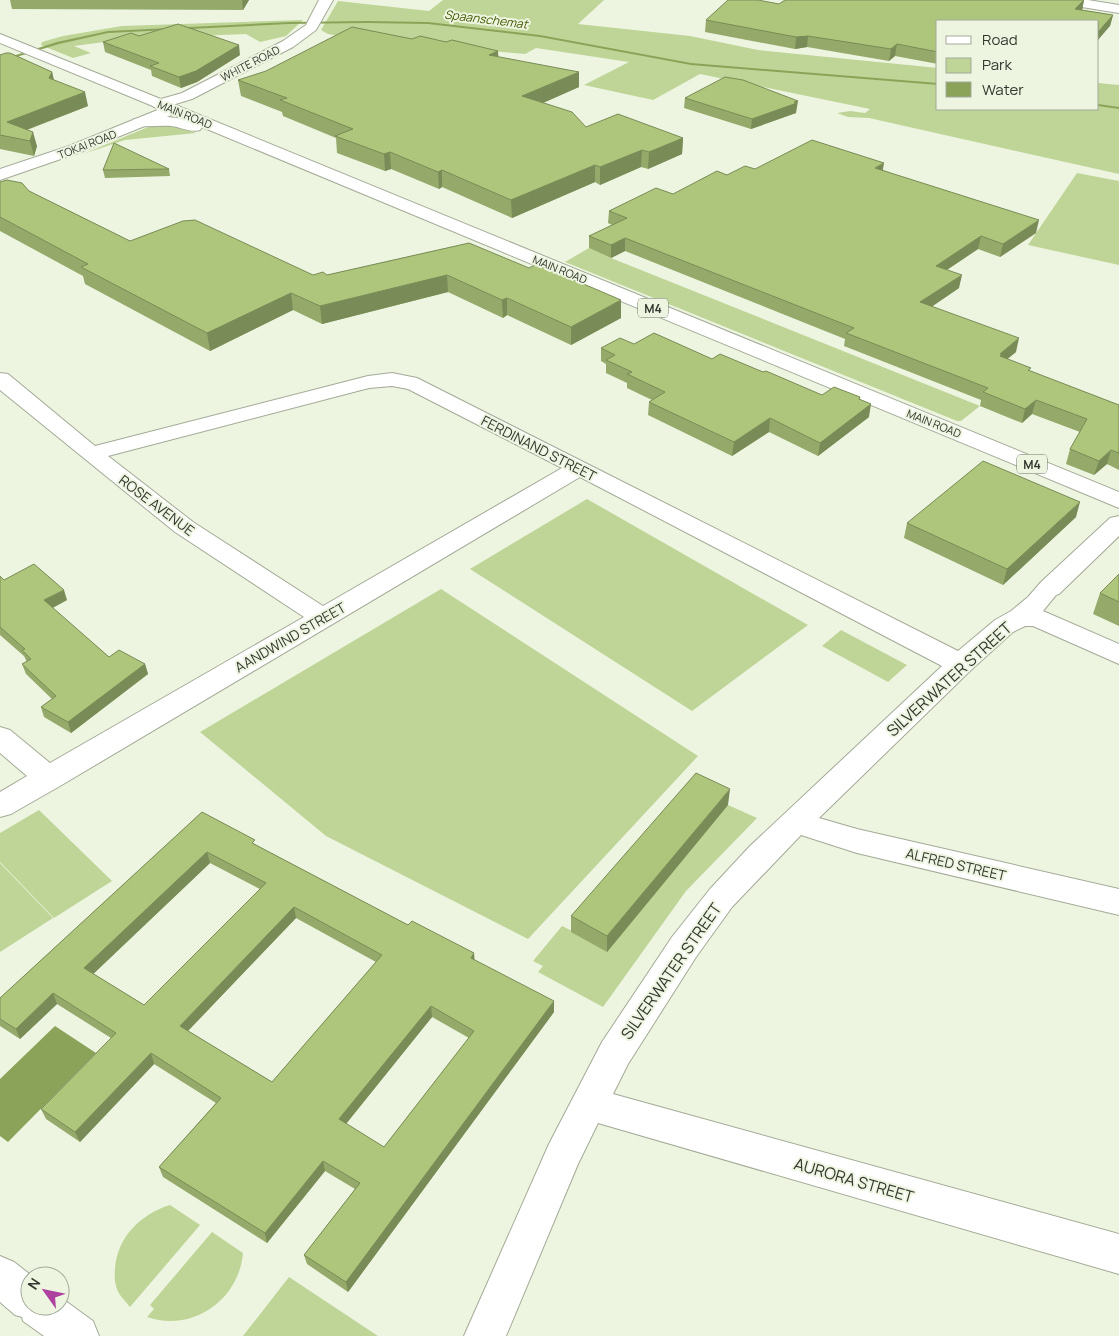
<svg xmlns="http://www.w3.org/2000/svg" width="1119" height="1336" font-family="Manrope,sans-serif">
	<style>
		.green { fill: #bfd597 }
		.water { fill: #8ba359 }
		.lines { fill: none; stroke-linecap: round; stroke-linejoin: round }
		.stream { fill: #8ba359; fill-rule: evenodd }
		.street-casing { stroke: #a3aa97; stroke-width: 2 }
		.secondary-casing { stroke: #a3aa97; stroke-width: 2 }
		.primary-casing { stroke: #a3aa97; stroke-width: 2 }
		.street { fill: #fff; fill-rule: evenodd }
		.secondary { fill: #fff; fill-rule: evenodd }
		.primary { fill: #fff; fill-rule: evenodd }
		.wall { fill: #95aa6a; fill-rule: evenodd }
		.shaded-wall { fill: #798b56 }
		.building { fill: #adc67b; stroke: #798b56; fill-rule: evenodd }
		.labels { text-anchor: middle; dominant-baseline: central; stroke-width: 4; stroke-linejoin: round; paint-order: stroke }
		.far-street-label { font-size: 11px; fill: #34372f; stroke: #edf5e1 }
		.far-water-label { font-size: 12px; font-style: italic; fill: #445900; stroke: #edf5e1 }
		.shield { fill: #edf5e1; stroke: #6c7064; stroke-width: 1 }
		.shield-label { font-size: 12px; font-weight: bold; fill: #34372f }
		.street-label { font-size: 14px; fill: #34372f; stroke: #edf5e1 }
		.near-street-label { font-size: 16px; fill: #34372f; stroke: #edf5e1 }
	</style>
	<rect width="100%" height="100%" fill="#edf5e1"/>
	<g class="green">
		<polygon points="443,0 604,0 578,24 690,36 758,50 938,68 938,109 1098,109 1098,83 1119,85 1119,174 869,118 848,117 837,113 850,111 865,113 870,109 700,74 653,100 584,85 629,62 536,48 525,54 350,38 328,34 321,30 338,1 429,11"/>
		<polygon points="303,20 286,36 260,42 246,34 127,39 74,46 91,53 73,58 41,45 42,42 63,36 122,26"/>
		<polygon points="153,125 179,126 196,133 125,140 83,154"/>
		<polygon points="1077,173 1119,181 1119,265 1028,245"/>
		<polygon points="589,248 611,258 980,406 961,421 957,421 565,262"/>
		<polygon points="587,499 808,625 692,711 470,569"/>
		<polygon points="441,589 698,756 528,939 326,836 200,732"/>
		<polygon points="841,630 907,665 888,682 822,646"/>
		<polygon points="728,805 757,818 686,891 603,1007 538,972 543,966 533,961 562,926 572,931"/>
		<polygon points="39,810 112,881 54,918 0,862 0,833"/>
		<polygon points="0,863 53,918 0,952"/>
		<path d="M 170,1205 L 200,1225 L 130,1307 C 127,1303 123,1299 120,1295 C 115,1288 114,1277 115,1269 C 117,1237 141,1214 170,1205 Z"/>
		<path d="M 212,1232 L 243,1253 C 239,1300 192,1333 147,1317 L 154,1309 L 150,1305 Z"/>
		<polygon points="289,1277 378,1336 243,1336"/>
	</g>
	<polygon class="water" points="55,1026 96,1053 8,1142 0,1136 0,1079"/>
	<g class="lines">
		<g class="stream">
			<polygon points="367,21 428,22 540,35 691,63 938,83 938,85 691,65 540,37 428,24 367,23 289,24 108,33 59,44 0,62 0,60 57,42 108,31 289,22"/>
			<polygon points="1098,104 1119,107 1119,109 1098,106"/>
		</g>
		<g class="street-casing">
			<g id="street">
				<polygon points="319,0 333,0 316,30 293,47 192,99 159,109 154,107 151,104 154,101 182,93 283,41 306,25"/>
				<polygon points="1056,0 1088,0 1119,5 1119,13 1063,4"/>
				<path d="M 0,373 L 8,374 L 95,446 L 368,376 L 392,373 L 417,378 L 958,651 L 995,620 L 1011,611 L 1028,597 L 1041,582 L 1110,518 L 1119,516 L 1119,536 L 1059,594 L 1056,595 L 1043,611 L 1119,644 L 1119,664 L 1033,626 L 1025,626 L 1013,632 L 971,670 L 819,818 L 857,829 L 1119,889 L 1119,915 L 857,853 L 801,835 L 732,907 L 696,957 L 628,1064 L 613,1094 L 1119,1234 L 1119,1274 L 598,1123 L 578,1164 L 506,1336 L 464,1336 L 549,1144 L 602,1042 L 672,937 L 710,889 L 750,846 L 942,666 L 580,477 L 60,786 L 11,814 L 0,817 L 0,792 L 27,776 L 0,753 L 0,727 L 10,730 L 50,763 L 304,617 L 175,532 L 0,390 ZM 392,386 L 408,389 L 562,468 L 323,606 L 193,522 L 108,456 L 369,388 Z"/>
				<polygon points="0,1256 14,1262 32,1276 30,1276 30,1306 60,1306 60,1297 93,1321 99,1336 44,1336 23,1321 22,1317 15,1315 0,1302"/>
			</g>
		</g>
		<g class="secondary-casing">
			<polygon id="secondary" points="0,34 178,106 181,109 174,114 81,152 0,180 0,169 69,146 160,109 0,43"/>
		</g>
		<g class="primary-casing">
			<path id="primary" d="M 173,104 L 1119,492 L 1119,508 L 202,127 L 200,130 C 190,133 181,127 171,126 C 159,125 146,128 134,125 L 132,122 L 134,119 L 161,116 L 184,119 L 168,112 L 165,109 L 168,106 Z"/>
		</g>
		<use href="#street" class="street"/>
		<use href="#secondary" class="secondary"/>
		<use href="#primary" class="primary"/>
	</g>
	<g class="wall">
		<polygon points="10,0 249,0 243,10 12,9"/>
		<polygon points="1084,0 1082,10 1113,15 1110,26 938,21 938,64 895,56 889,61 807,47 795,49 705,32 706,20 779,4"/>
		<polygon points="139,36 240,55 197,82 181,88 152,76 151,70 105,52 103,42"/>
		<polygon points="412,39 446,42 498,51 498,57 579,87 543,103 586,127 683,138 682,154 648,169 641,167 600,185 595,182 512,218 442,187 439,189 391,169 385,171 337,153 336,138 283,116 282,112 241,96 238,80"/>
		<polygon points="0,55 52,72 54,80 88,106 27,130 37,146 34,156 0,149"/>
		<polygon points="685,98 797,111 796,111 796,113 751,129 684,108"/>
		<polygon points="169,169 170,176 105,178 103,170"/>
		<polygon points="755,169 883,170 1036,233 1000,257 978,249 947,270 959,288 931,307 1016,352 1007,359 1030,371 1119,405 1119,470 1107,464 1094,475 1066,464 1070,449 1080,432 1032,414 1022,423 980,406 981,400 844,346 845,339 625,251 611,258 589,248 589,236 612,225 608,223 609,211 673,194 727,175"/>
		<polygon points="0,182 29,191 130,241 313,275 327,275 469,243 621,318 571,345 507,315 503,318 448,292 322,324 293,310 210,351 85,284 83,276 0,231"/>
		<polygon points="634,344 712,359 763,372 822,395 860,397 860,399 869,417 818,456 769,432 732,456 648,415 649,402 652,400 627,388 627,383 606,373 606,364 601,361 601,348"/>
		<polygon points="1076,517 1003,585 904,538 907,523"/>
		<polygon points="1119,574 1119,626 1093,614 1100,593"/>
		<polygon points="0,576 4,580 67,600 52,608 109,657 145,664 148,674 71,733 44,717 41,707 52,699 26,674 22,664 27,662 24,656 0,635"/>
		<polygon points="728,805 607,952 571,932 571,916"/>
		<path d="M 202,812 L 256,845 L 408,925 L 474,953 L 474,960 L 554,1012 L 348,1292 L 307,1264 L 304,1255 L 355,1189 L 325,1171 L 267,1243 L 163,1177 L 159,1167 L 216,1103 L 154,1064 L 80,1142 L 46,1119 L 41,1109 L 111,1038 L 57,1004 L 20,1039 L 0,1026 L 0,998 ZM 210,863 L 260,889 L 144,1005 L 93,974 ZM 296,918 L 376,962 L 272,1082 L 188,1031 ZM 432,1017 L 469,1038 L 384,1147 L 346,1124 Z"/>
	</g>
	<g class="shaded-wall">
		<polygon points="242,0 249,0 243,10"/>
		<polygon points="1084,0 1082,11 1075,9"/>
		<polygon points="1113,15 1110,26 1098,40 1098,32"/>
		<polygon points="808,36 807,47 795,49 796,37"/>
		<polygon points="897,44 895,56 889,61 891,49"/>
		<polygon points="239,45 240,55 197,82 181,88 179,77"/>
		<polygon points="498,51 499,66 489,55"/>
		<polygon points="52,72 55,86 49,78"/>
		<polygon points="579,72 579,87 522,112 522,96"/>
		<polygon points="85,92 88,106 10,136 7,122"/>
		<polygon points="798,101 796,113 751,129 752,119"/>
		<polygon points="33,132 37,146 34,156 30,141"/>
		<polygon points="683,138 682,154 648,169 649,152"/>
		<polygon points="642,150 641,167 600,185 600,167"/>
		<polygon points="390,152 391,169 385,171 384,154"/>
		<polygon points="884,163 882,175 875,168"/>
		<polygon points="595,165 595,182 512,218 511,200"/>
		<polygon points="442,170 442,187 439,189 438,172"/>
		<polygon points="1039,220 1036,233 1000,257 1003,244"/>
		<polygon points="981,236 978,249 933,279 936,266"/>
		<polygon points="625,238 625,251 611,258 611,245"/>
		<polygon points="447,275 448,292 322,324 320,306"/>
		<polygon points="962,275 959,288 918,316 920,302"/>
		<polygon points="291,293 293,310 210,351 207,333"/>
		<polygon points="507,298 507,315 503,318 502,300"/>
		<polygon points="621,300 621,318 571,345 571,327"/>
		<polygon points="1019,338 1016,352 1000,365 1000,354"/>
		<polygon points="1036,400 1032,414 1022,423 1025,409"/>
		<polygon points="871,404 869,417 818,456 820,443"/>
		<polygon points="770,418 769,432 732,456 734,442"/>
		<polygon points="1111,450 1107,464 1094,475 1099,461"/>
		<polygon points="1080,502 1076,517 1003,585 1007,569"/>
		<polygon points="64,590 67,600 47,611 44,600"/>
		<polygon points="145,664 148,674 71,733 68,722"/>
		<polygon points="730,789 728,805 607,952 607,936"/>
		<polygon points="207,852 210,863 88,979 84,968"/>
		<polygon points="294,907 296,918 183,1036 180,1026"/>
		<polygon points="474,953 475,964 471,958"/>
		<polygon points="53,993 57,1004 20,1039 16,1029"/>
		<polygon points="554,1001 554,1012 348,1292 346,1282"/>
		<polygon points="431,1006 432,1017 341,1130 339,1119"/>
		<polygon points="151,1053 154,1064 80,1142 75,1132"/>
		<polygon points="323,1161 325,1171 267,1243 265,1233"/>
	</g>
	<g class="building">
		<polygon points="728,0 758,0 779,4 785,0 1084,0 1075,9 1113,15 1098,32 1098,21 938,21 938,52 897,44 891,49 808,36 796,37 706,20"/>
		<polygon points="178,24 239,45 196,71 179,77 150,66 159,63 103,42 131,33 139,36"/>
		<polygon points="352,27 412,39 420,36 446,42 452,40 498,51 489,55 579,72 522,96 572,112 586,127 618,114 683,138 649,152 642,150 600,167 595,165 511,200 442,170 438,172 390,152 384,154 335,136 353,129 280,100 287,98 238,80 266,71"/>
		<polygon points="6,53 10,53 52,72 49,78 85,92 7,122 33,132 30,141 0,135 0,55"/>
		<polygon points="725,77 743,80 798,101 794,102 797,103 752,119 685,98"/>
		<polygon points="812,140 884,163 875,168 1039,220 1003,244 981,236 936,266 962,275 920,302 1019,338 1000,354 1003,354 1000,356 1031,368 1028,370 1119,405 1119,453 1111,450 1099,461 1070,449 1087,419 1036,400 1025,409 983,392 988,388 846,333 854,328 625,238 611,245 589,236 627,218 609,211 656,188 673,194 717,171 727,175 745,166 755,169"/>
		<polygon points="114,143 169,169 103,170"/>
		<polygon points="7,180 22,183 29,191 130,241 183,221 195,220 313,275 323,272 327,275 469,243 529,268 537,264 621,300 571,327 507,298 502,300 447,275 320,306 291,293 207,333 81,267 88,264 0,217 0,182"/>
		<polygon points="654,333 712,359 720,354 763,372 766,371 822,395 834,387 860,397 859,399 871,404 820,443 770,418 734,442 649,402 665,392 627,374 632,372 606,360 615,355 601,348 620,338 634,344"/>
		<polygon points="983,461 1080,502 1007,569 907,523"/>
		<polygon points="34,564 64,590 44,600 109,657 119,650 145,664 68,722 41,707 56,696 22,664 31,659 22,650 25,649 0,627 0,576 4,580"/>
		<polygon points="1119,574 1119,602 1100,593"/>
		<polygon points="696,773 730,789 607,936 571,916"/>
		<path d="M 202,812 L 255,840 L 252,843 L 408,925 L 412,921 L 474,953 L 471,958 L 554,1001 L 346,1282 L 304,1255 L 360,1183 L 323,1161 L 265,1233 L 159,1167 L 221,1098 L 151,1053 L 75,1132 L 41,1109 L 116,1033 L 53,993 L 16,1029 L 0,1019 L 0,998 ZM 207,852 L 266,883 L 144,1005 L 84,968 ZM 294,907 L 382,955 L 272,1082 L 180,1026 ZM 431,1006 L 474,1031 L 384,1147 L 339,1119 Z"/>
	</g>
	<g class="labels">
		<g class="far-street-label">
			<text transform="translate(250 63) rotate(-27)">WHITE ROAD</text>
			<text transform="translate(185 114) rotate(22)">MAIN ROAD</text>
			<text transform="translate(87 144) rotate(-21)">TOKAI ROAD</text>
			<text transform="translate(560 269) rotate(22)">MAIN ROAD</text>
			<text transform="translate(934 423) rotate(22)">MAIN ROAD</text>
		</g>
		<g class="far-water-label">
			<text transform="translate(486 19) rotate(7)">Spaanschemat</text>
		</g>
		<g class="shield">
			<rect x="638" y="298.5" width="30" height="19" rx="4"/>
			<rect x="1017" y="454.5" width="30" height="19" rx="4"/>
		</g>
		<g class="shield-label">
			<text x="653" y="308">M4</text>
			<text x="1032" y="464">M4</text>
		</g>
		<g class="street-label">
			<text transform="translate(539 448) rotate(27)">FERDINAND STREET</text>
			<text transform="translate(157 505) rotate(37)">ROSE AVENUE</text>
			<text transform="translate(290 637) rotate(-30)">AANDWIND STREET</text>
			<text transform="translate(956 864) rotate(13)">ALFRED STREET</text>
		</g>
		<g class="near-street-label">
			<text transform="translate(949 679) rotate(-42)">SILVERWATER STREET</text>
			<text transform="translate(671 971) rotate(-55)">SILVERWATER STREET</text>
			<text transform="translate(854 1180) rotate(16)">AURORA STREET</text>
		</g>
	</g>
	<rect x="936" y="20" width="162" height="90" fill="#edf5e1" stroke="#a3a99a"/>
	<rect x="946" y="36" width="25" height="8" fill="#ffffff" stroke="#a3a99a"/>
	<text x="982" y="45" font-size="15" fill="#34372f">Road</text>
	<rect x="946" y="58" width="25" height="15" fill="#bfd597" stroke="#a3a99a"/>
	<text x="982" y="70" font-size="15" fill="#34372f">Park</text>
	<rect x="946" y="82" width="25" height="15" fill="#8ba359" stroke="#a3a99a"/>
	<text x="982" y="95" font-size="15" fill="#34372f">Water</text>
	<g transform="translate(45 1291) rotate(303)"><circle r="24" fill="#edf5e1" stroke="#a3a99a"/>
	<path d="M0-4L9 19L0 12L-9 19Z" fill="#ae409f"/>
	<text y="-8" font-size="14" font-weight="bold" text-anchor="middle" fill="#34372f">N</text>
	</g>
</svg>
